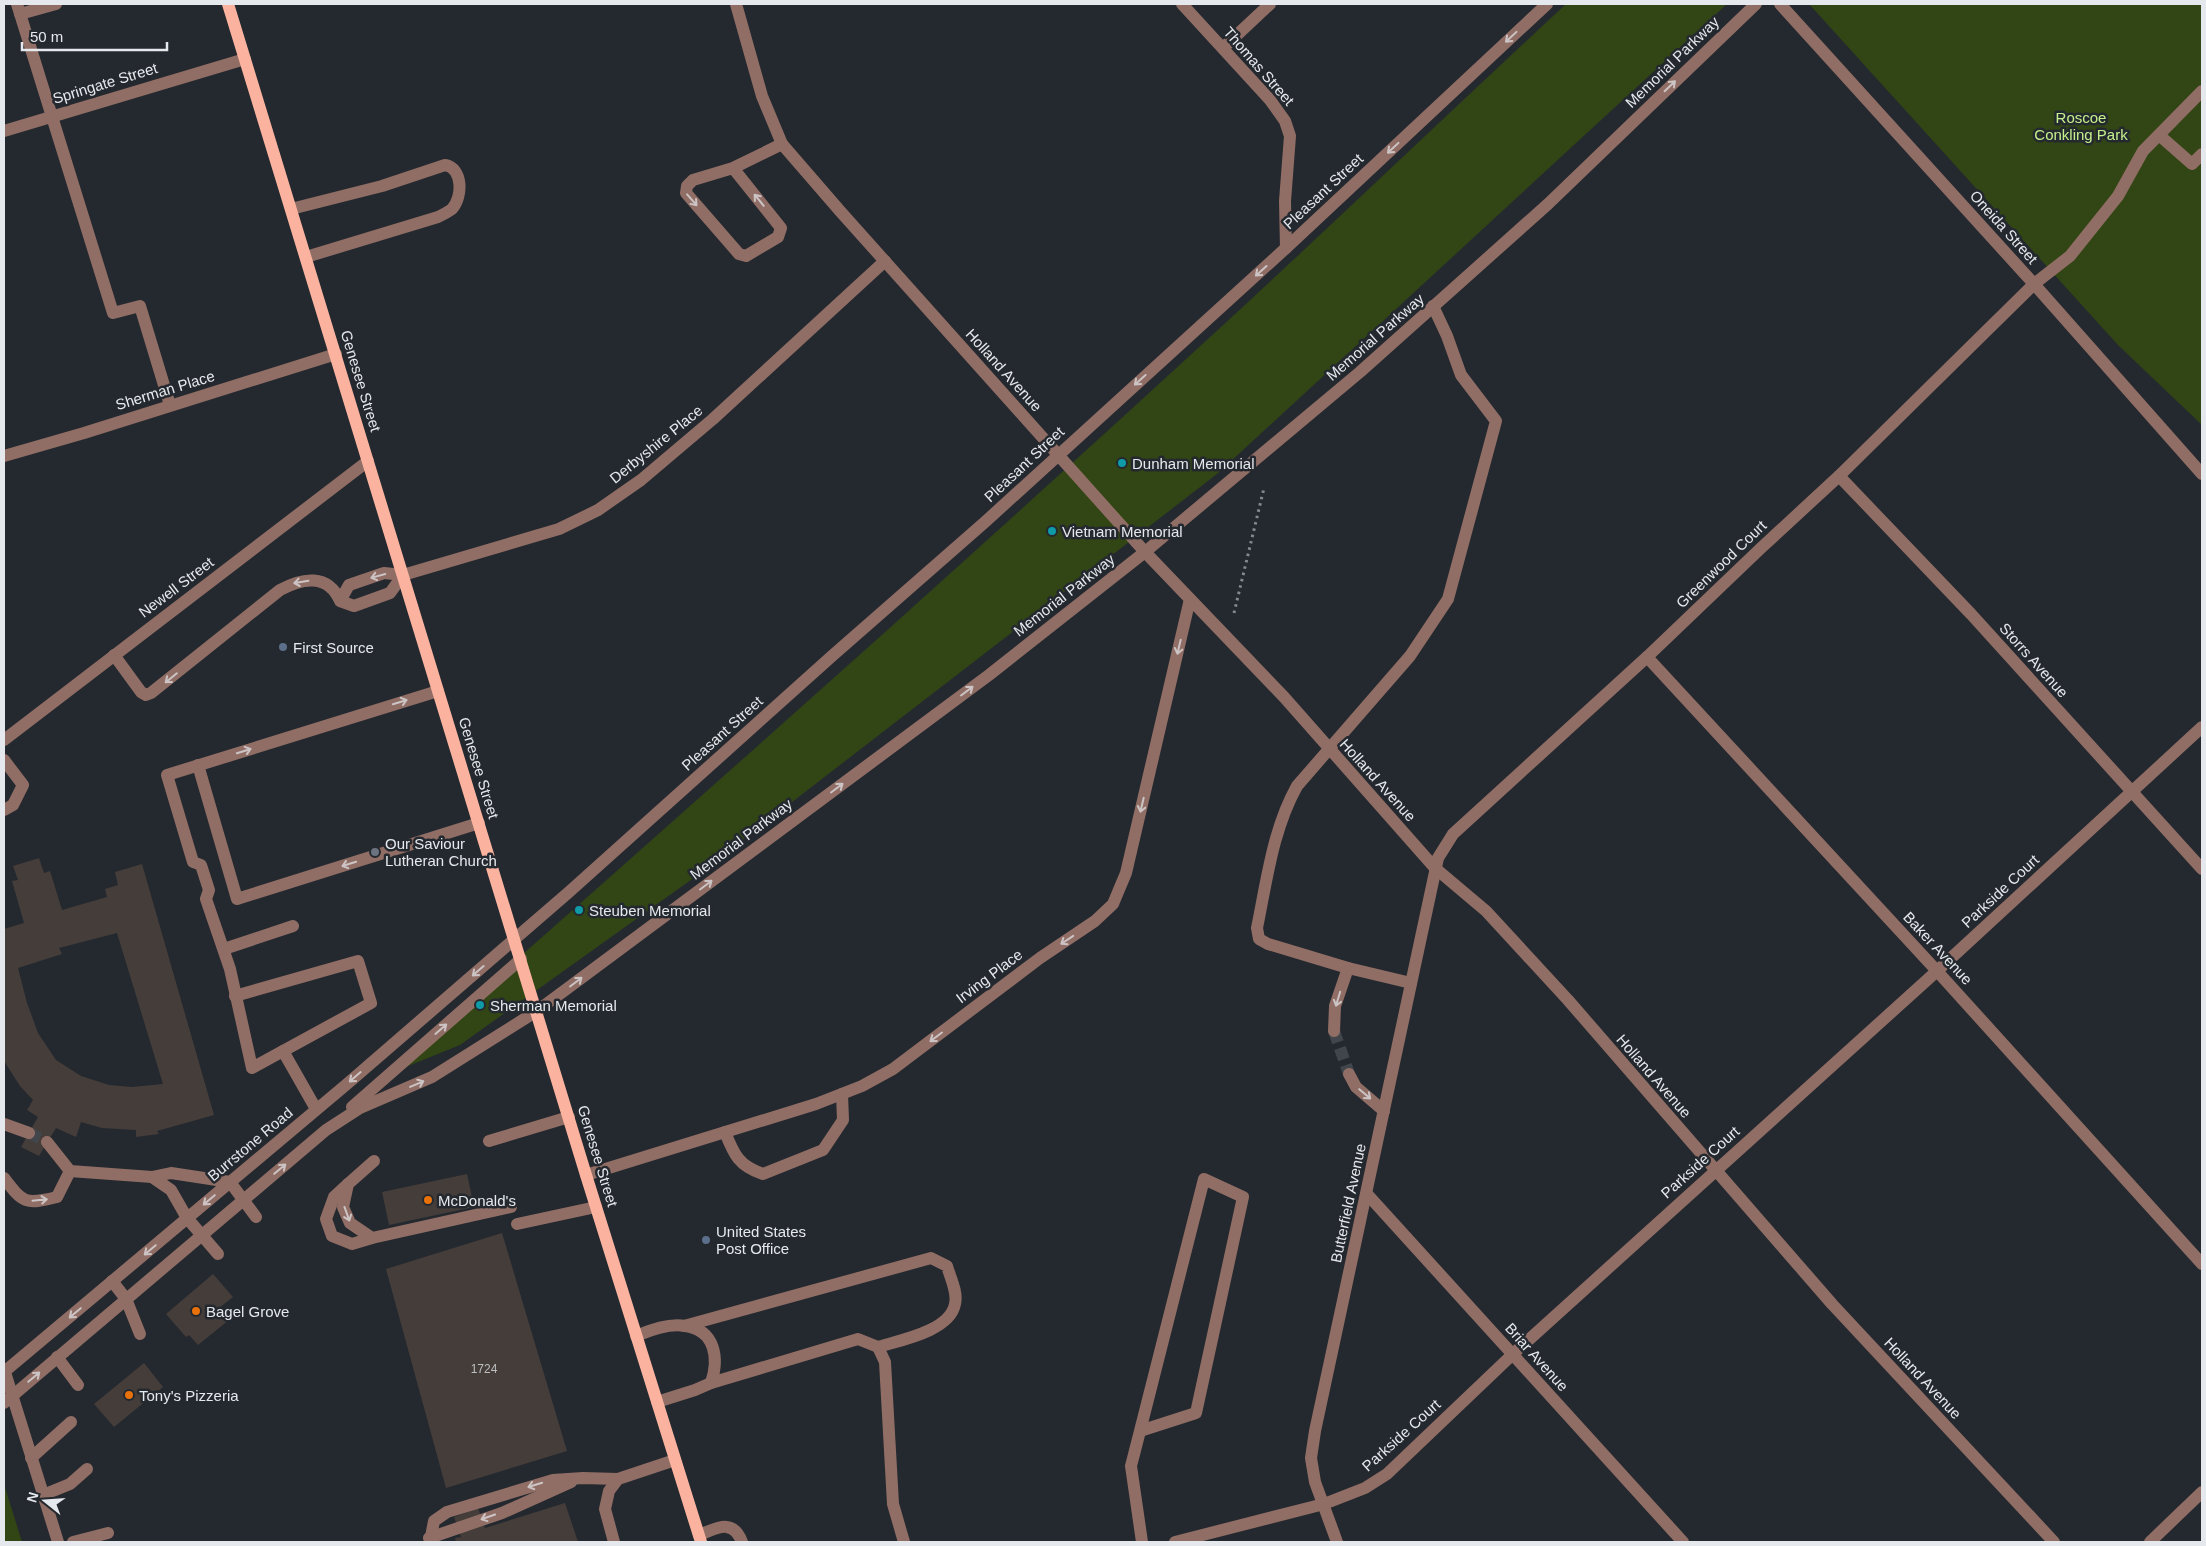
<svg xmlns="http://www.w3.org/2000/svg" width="2206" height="1546" font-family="Arial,sans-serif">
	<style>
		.green { fill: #324515 }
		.building { fill: #453d3a; fill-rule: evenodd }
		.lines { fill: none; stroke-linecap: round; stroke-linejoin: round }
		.minor-tunnel { stroke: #41464c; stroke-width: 12; stroke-dasharray: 12 6; stroke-linecap: butt }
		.path { stroke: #84898e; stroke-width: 3; stroke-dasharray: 2.5 4; stroke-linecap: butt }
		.minor { stroke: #916e65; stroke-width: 12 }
		.major { stroke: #fbb3a0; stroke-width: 12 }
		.oneway { stroke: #ccc4c4 }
		.culture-dot { fill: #0f9aa8; stroke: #24292f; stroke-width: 2 }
		.service-dot { fill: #5c6f8a; stroke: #24292f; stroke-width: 2 }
		.worship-dot { fill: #6b7280; stroke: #24292f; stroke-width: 2 }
		.food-dot { fill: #e8710a; stroke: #24292f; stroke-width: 2 }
		.labels { text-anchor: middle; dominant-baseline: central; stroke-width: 5; stroke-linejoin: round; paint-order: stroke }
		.number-label { font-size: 12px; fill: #bdbec0 }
		.street-label { font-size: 15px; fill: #e5e9ed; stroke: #24292f }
		.park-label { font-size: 15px; fill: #c5f08c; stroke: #24292f }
		.poi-label { font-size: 15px; fill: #e5e9ed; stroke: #24292f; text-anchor: start }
	</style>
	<rect width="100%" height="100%" fill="#24292f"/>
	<g class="green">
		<path d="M 1566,4 L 1727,4 L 1217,474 L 695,877 L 460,1045 L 386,1075 C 666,828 946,580 1221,327 C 1337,220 1451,111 1566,4 Z"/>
		<polygon points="1809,4 2202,4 2202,425 2118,345"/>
		<polygon points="4,1484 22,1542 4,1542"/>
	</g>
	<g class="building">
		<path d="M 39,858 L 44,873 L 50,871 L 62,910 L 107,897 L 105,889 L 118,885 L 115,872 L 142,864 L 214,1115 L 157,1131 L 159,1134 L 136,1137 L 136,1130 L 102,1128 L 81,1122 L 76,1137 L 56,1128 L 39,1156 L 21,1147 L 38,1117 L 27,1110 L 33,1100 L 20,1086 L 4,1061 L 4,929 L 24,923 L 12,881 L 18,880 L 13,866 ZM 117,933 L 163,1084 L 132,1087 L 109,1085 L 81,1076 L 56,1060 L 38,1033 L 27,1003 L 18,968 L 62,954 L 59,948 Z"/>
		<polygon points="467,1174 474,1207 389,1225 382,1192"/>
		<polygon points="502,1233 567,1451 446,1488 386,1269"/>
		<polygon points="213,1274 233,1297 219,1308 229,1320 198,1345 189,1335 186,1337 166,1314"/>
		<polygon points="144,1363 163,1387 114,1427 94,1404"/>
		<polygon points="565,1503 578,1542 456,1542 455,1538 461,1537 454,1517 478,1508 485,1528"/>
	</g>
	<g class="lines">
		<g class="minor-tunnel">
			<polyline points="1334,1031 1349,1074"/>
			<polyline points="29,1133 47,1142"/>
		</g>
		<polyline class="path" points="1234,613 1264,488"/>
		<g class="minor">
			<polyline points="17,4 113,313 140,306 170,405"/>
			<polyline points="736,4 762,96 782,144 840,211 1145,552 1284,697 1435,868 1486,911 1568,1000 1832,1304 2054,1542"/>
			<polyline points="1182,4 1270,100 1285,121 1290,136 1285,201 1286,248"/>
			<polyline points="1780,4 2034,284 2202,474"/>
			<polyline points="20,14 56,4"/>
			<polyline points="1223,48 1270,4"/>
			<polyline points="4,131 245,59"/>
			<polyline points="2159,135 2192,164 2202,154"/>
			<polyline points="733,168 781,228 778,237 746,256 739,254 686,193 687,186 693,180 733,168 782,144"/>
			<path d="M 291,209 L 382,186 L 445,165 C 463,168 463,197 452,209 C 448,212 442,215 438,217 L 306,257"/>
			<polyline points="4,456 84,433 336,354"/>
			<polyline points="1839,476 1971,614 2202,869"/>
			<polyline points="403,575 559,529 598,510 641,480 713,419 885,261"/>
			<path d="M 114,655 L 141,692 L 146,695 L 151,693 L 280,590 C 302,578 328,573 340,601 L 354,606 L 390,593 L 403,575 L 384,573 L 349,585 L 340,601"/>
			<polyline points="1647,657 1937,971 2202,1264"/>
			<polyline points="4,740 368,461"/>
			<polyline points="4,760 23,785 13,805 4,810"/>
			<polyline points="198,765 237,899 479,823"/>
			<polyline points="224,949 293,926"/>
			<path d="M 1411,983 L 1348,968 L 1268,944 L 1259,939 L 1257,928 C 1267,879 1273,829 1297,786 L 1410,656 L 1448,599 L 1496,421 L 1461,375 L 1447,336 L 1433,306"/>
			<polyline points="235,996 358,961 371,1003 283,1051"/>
			<polyline points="1334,1031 1335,1006 1348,968"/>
			<polyline points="1349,1074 1356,1087 1384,1111"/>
			<polyline points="352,1107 521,959"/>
			<polyline points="316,1109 283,1051 252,1068 230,969 206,899 209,890 201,865 193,862 167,775 438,691"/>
			<polyline points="4,1124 29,1133"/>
			<path d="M 725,1132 C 734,1155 739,1166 763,1174 L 823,1150 L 843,1120 L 842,1094"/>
			<polyline points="489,1141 569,1117"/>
			<polyline points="47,1142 70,1171 152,1177 171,1173 230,1182 256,1217"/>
			<polyline points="374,1161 348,1184 343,1207 350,1223 372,1238 511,1207"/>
			<polyline points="586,1175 816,1104 862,1086 893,1069 1040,958 1095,921 1113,904 1126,873 1190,599"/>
			<polyline points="152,1177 171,1190 187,1218 218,1254"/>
			<path d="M 4,1178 C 23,1203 25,1205 57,1197 L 70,1171"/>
			<polyline points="348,1184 334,1197 326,1219 332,1236 352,1244 372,1238"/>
			<polyline points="1367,1194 1683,1542"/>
			<polyline points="517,1224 596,1207"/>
			<polyline points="112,1281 126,1299 140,1334"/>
			<path d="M 684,1326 L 931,1258 L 947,1266 C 950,1277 958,1292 955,1304 C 950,1331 901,1340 878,1347"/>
			<path d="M 636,1336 C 651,1330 669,1323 685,1326 C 716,1330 719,1359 711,1383 L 695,1390 L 657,1402"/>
			<polyline points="57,1357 78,1385"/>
			<polyline points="4,1369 58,1542"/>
			<polyline points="4,1372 347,1084 569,892 832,656 985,522 1286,248 1547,4"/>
			<polyline points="711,1383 858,1339 878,1347 885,1362 893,1504 904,1542"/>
			<polyline points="4,1403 326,1130 360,1108 432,1077 537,1011 989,675 1145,552 1360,372 1548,204 1756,4"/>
			<polyline points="1140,1431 1196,1413 1243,1197 1204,1179 1140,1431 1131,1466 1142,1542"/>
			<polyline points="31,1458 71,1422"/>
			<polyline points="43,1495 70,1484 87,1469"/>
			<path d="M 699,1535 C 717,1528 733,1518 742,1542"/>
			<polyline points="429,1538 502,1513 571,1482"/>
			<polyline points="73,1542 108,1533"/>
			<polyline points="430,1542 434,1521 447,1512 553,1480 583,1478 618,1479"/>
			<polyline points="614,1542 605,1509 609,1491 618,1479 675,1460"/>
			<polyline points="1175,1542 1324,1504 1365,1488 1387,1474 1513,1354 1937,971 2202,727"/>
			<polyline points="1337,1542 1315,1482 1311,1458 1315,1431 1438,858 1453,834 1647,657 1761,548 1839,476 2034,284 2070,256 2118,196 2143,151 2202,91"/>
			<polyline points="2150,1542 2202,1492"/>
		</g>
		<polyline class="major" points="228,4 586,1175 701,1542"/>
	</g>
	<defs><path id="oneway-shaft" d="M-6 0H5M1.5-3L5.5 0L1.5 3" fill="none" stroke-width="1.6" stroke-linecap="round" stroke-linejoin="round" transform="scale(1.25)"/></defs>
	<g class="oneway">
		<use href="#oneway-shaft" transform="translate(1511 37) rotate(137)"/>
		<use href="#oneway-shaft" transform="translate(1670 86) rotate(-44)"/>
		<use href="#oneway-shaft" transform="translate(1393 148) rotate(137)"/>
		<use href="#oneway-shaft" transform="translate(692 200) rotate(49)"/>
		<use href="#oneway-shaft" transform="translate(759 200) rotate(-129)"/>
		<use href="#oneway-shaft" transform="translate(1261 271) rotate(138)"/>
		<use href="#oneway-shaft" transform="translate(1140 380) rotate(138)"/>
		<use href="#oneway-shaft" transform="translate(378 576) rotate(165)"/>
		<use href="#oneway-shaft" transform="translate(301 582) rotate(171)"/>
		<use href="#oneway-shaft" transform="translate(1179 647) rotate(103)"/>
		<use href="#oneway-shaft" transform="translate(171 678) rotate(141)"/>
		<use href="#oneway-shaft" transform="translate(967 691) rotate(-37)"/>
		<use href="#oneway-shaft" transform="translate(400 702) rotate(-17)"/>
		<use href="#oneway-shaft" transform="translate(244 751) rotate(-17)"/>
		<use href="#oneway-shaft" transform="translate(837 788) rotate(-37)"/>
		<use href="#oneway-shaft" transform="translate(1142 805) rotate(103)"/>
		<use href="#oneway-shaft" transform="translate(349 864) rotate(163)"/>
		<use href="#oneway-shaft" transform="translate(706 885) rotate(-37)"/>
		<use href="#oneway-shaft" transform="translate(1067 940) rotate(146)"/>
		<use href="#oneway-shaft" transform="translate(478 971) rotate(139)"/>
		<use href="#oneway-shaft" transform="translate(576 982) rotate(-37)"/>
		<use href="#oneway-shaft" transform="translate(1338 999) rotate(107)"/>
		<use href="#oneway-shaft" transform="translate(441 1029) rotate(-41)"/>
		<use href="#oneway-shaft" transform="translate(936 1037) rotate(143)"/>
		<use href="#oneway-shaft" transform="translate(355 1077) rotate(139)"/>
		<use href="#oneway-shaft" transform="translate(417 1084) rotate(-23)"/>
		<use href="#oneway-shaft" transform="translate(1365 1094) rotate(40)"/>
		<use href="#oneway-shaft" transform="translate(280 1169) rotate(-40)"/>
		<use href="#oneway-shaft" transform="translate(40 1200) rotate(-6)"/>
		<use href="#oneway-shaft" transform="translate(209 1200) rotate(140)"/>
		<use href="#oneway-shaft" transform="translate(347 1214) rotate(70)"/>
		<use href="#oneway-shaft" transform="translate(150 1250) rotate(140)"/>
		<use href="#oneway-shaft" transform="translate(75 1313) rotate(140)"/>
		<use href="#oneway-shaft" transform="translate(34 1377) rotate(-40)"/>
		<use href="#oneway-shaft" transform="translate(535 1485) rotate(163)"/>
		<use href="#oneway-shaft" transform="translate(488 1517) rotate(161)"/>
	</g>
	<g class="culture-dot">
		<circle cx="1122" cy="463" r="5"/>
		<circle cx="1052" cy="531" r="5"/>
		<circle cx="579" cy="910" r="5"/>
		<circle cx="480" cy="1005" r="5"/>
	</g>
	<g class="service-dot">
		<circle cx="283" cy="647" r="5"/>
		<circle cx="706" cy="1240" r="5"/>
	</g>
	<circle class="worship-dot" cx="375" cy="852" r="5"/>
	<g class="food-dot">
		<circle cx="428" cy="1200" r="5"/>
		<circle cx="196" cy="1311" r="5"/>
		<circle cx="129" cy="1395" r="5"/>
	</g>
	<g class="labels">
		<g class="number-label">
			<text x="484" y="1369">1724</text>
		</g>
		<g class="street-label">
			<text transform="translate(1672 62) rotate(-44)">Memorial Parkway</text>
			<text transform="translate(1259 66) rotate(49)">Thomas Street</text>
			<text transform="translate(105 83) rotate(-17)">Springate Street</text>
			<text transform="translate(1323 191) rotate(-43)">Pleasant Street</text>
			<text transform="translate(2004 227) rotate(48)">Oneida Street</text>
			<text transform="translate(1375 337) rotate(-41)">Memorial Parkway</text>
			<text transform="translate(1004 370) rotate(48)">Holland Avenue</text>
			<text transform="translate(361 381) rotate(73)">Genesee Street</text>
			<text transform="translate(165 390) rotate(-17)">Sherman Place</text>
			<text transform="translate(656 444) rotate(-39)">Derbyshire Place</text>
			<text transform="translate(1024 464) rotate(-43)">Pleasant Street</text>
			<text transform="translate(1721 564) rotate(-44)">Greenwood Court</text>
			<text transform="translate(176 587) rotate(-37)">Newell Street</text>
			<text transform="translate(1064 595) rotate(-38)">Memorial Parkway</text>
			<text transform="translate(2034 660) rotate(48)">Storrs Avenue</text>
			<text transform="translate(722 733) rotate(-42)">Pleasant Street</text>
			<text transform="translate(479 768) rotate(73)">Genesee Street</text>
			<text transform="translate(1378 780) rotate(48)">Holland Avenue</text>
			<text transform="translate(741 839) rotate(-37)">Memorial Parkway</text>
			<text transform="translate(2000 891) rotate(-43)">Parkside Court</text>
			<text transform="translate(1938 948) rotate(47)">Baker Avenue</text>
			<text transform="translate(989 976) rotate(-37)">Irving Place</text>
			<text transform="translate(1654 1076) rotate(49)">Holland Avenue</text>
			<text transform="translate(250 1144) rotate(-40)">Burrstone Road</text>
			<text transform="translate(598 1156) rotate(73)">Genesee Street</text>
			<text transform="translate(1700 1162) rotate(-42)">Parkside Court</text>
			<text transform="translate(1348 1203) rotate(-78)">Butterfield Avenue</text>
			<text transform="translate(1537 1357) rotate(48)">Briar Avenue</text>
			<text transform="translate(1923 1378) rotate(47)">Holland Avenue</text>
			<text transform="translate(1401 1435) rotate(-42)">Parkside Court</text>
		</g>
		<g class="park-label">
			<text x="2081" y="117">Roscoe<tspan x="2081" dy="17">Conkling Park</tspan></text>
		</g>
		<g class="poi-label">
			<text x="1132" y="463">Dunham Memorial</text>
			<text x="1062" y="531">Vietnam Memorial</text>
			<text x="293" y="647">First Source</text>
			<text x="385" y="843">Our Saviour<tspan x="385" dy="17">Lutheran Church</tspan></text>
			<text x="589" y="910">Steuben Memorial</text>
			<text x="490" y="1005">Sherman Memorial</text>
			<text x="438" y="1200">McDonald's</text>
			<text x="716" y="1231">United States<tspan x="716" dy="17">Post Office</tspan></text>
			<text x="206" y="1311">Bagel Grove</text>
			<text x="139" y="1395">Tony's Pizzeria</text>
		</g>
	</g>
	<rect width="2206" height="1546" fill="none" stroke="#e5e9ed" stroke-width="10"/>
	<g transform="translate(45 1501) rotate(287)" stroke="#24292f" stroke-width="4" paint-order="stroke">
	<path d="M0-4L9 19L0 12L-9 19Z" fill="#e5e9ed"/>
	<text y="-8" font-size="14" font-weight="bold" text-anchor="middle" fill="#e5e9ed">N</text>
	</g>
	<path d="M22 42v8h145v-8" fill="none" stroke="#e5e9ed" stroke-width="2.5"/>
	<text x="30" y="42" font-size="15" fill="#e5e9ed" stroke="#24292f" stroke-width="4" paint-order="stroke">50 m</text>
</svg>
